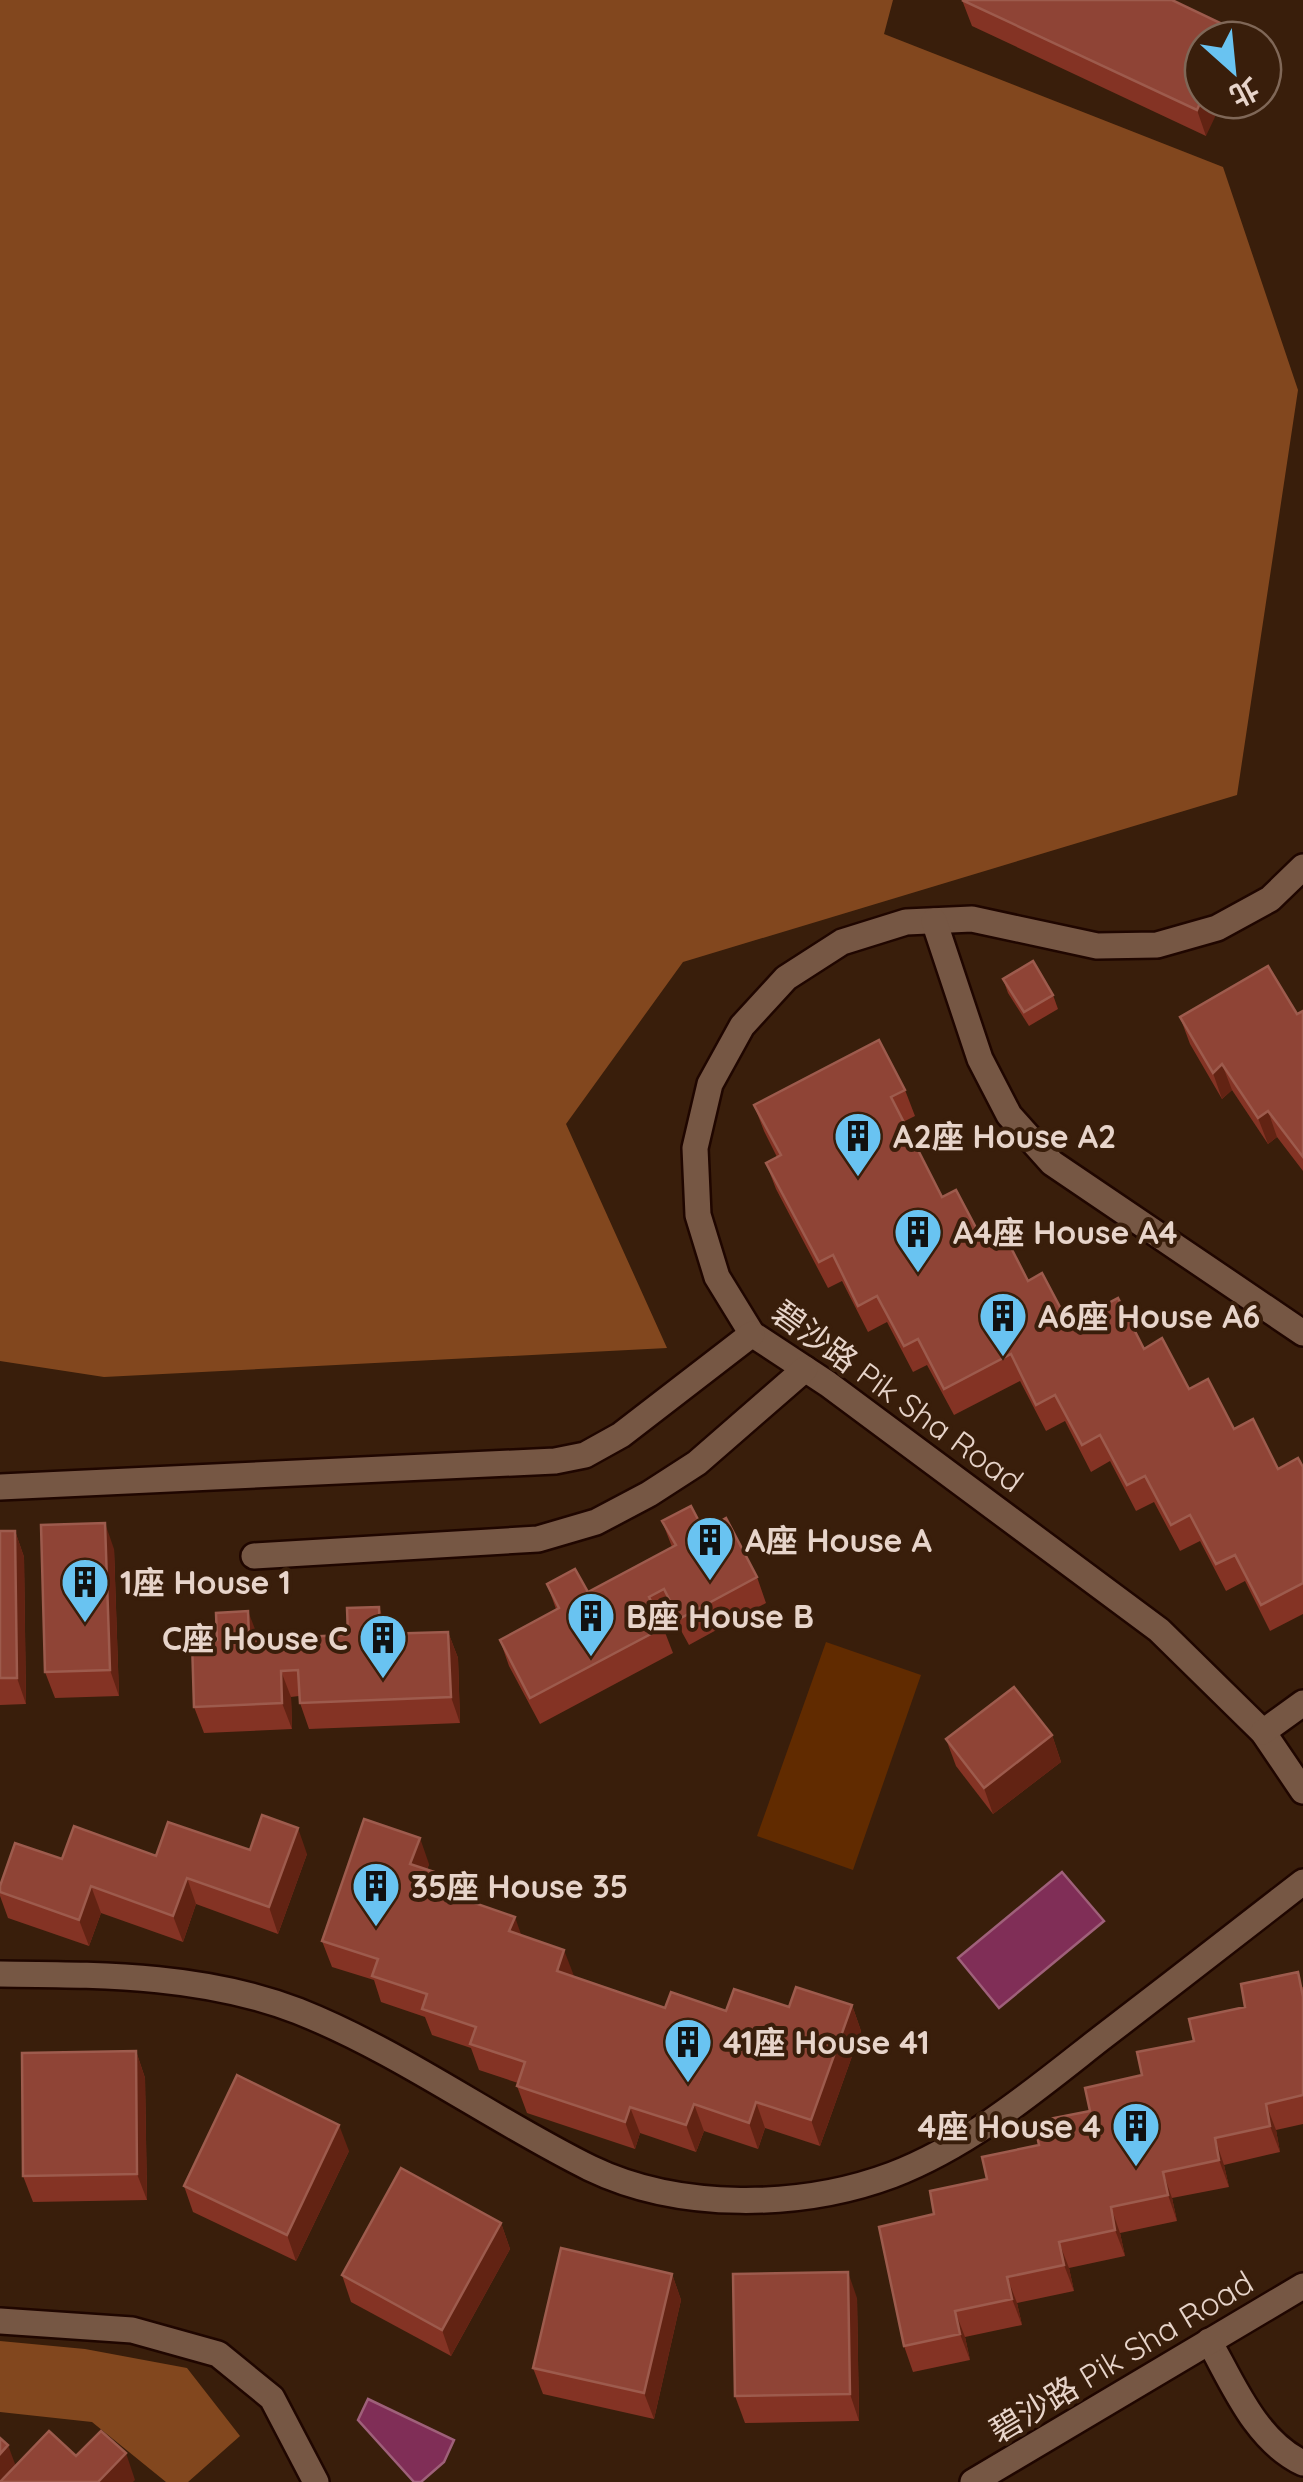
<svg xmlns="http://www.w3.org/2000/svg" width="1303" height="2482" font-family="Quicksand,'Noto Sans TC',sans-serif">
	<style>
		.green { fill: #612b00 }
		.forest { fill: #82471e }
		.water { fill: #802e57; stroke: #9f607a; stroke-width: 2.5 }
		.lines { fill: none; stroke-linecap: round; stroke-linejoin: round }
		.minor-casing { stroke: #1f0600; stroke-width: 30 }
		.minor { stroke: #765744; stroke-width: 25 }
		.wall { fill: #843324 }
		.shaded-wall { fill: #622313 }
		.building { fill: #8f4436; stroke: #9d5b4d; stroke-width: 2.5 }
		.labels { text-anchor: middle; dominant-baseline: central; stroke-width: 8; stroke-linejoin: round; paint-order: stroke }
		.poi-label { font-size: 32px; font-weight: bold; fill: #e7d4ca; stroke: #391e0b; text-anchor: start }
		.street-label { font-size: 32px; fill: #e7d4ca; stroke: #391e0b }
	</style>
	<rect width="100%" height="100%" fill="#391e0b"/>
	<polygon class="green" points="826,1642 921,1675 853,1870 757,1836"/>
	<g class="forest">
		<polygon points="0,0 893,0 884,34 1223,167 1298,390 1237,795 683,962 566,1124 667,1348 104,1377 0,1361"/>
		<polygon points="0,2341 85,2349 187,2368 240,2436 188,2482 166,2482 92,2422 0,2412"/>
	</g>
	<g class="water">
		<polygon points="1062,1872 1104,1921 999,2008 958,1958"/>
		<polygon points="368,2399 454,2440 444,2462 421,2482 414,2482 358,2420"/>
	</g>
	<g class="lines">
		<g class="minor-casing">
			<g id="minor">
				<polyline points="1303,867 1270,899 1217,928 1157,945 1097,946 972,919 906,922 842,942 786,978 742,1026 710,1084 695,1148 698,1215 717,1277 752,1334 828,1384 1159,1630 1263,1732 1303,1791"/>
				<polyline points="934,921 980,1059 1009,1115 1052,1163 1303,1333"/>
				<polyline points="0,1487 555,1461 585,1455 621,1435 752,1334"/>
				<polyline points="254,1556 538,1539 596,1522 649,1494 697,1463 805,1369"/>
				<polyline points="1263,1732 1303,1703"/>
				<path d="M 0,1974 C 100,1975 202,1974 298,2011 C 401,2052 491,2119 590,2168 C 679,2211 801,2209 892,2175 C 970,2145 1035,2090 1100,2039 C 1168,1987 1235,1935 1303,1882"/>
				<polyline points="0,2321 132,2330 218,2354 272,2398 316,2482"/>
				<path d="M 1209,2341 C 1233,2384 1256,2441 1303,2463"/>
				<polyline points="973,2482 1303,2286"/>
			</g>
		</g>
		<use href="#minor" class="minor"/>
	</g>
	<g class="wall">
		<polygon points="962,0 1235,30 1239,40 1203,40 1206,136 972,26"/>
		<polygon points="1003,979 1053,995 1058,1009 1029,1026 1008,993"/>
		<polygon points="1303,1011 1303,1171 1277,1137 1268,1144 1232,1090 1222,1099 1190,1044 1180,1017 1297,1014"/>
		<polygon points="905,1090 915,1116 903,1122 942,1197 983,1241 1028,1281 1069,1324 1144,1349 1278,1469 1303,1467 1303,1614 1270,1631 1245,1581 1226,1591 1200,1541 1180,1551 1154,1502 1136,1511 1110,1461 1091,1472 1065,1421 1046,1431 1020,1381 954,1415 927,1365 913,1372 887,1322 868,1332 842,1281 828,1288 776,1189 766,1163 777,1157 764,1131 754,1105"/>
		<polygon points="662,1521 704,1531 757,1577 766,1603 689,1645 673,1616 661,1622 673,1653 540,1724 509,1666 500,1640 556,1609 547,1584 588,1592 672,1547"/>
		<polygon points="0,1531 15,1531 24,1557 26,1704 0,1705"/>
		<polygon points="114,1549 119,1696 55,1698 45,1672"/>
		<polygon points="448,1632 458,1658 460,1723 309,1729 300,1703 299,1696 291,1697 292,1729 204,1733 194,1707 258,1638"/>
		<polygon points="1052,1735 1061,1762 993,1814 956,1766 946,1739"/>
		<polygon points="250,1850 307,1854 278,1934 196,1904 183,1942 101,1913 89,1946 8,1918 0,1896 0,1886 62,1859"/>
		<polygon points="429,1864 427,1870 465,1882 473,1903 521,1935 573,1976 665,2008 726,2011 852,2005 861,2031 820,2146 765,2128 758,2149 704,2131 696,2152 640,2133 635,2149 527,2113 517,2086 518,2083 479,2070 471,2048 432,2035 425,2017 381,2002 374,1980 332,1967 322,1941"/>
		<polygon points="1303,1987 1303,2124 1276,2130 1280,2152 1224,2165 1229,2187 1172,2198 1177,2221 1120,2233 1125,2256 1069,2268 1074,2291 1017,2303 1022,2325 965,2337 970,2360 913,2372 904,2346 934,2214 1245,2007"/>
		<polygon points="136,2051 145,2078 147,2200 33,2202 23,2176"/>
		<polygon points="349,2151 296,2261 193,2212 184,2186"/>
		<polygon points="501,2223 510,2249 451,2356 351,2302 342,2275"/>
		<polygon points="672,2274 681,2300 654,2419 543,2394 533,2368"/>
		<polygon points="857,2298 859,2421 745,2423 735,2396"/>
	</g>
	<g class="shaded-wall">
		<polygon points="1235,30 1239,40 1230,40"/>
		<polygon points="1203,96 1203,100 1223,100 1206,136 1197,110"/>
		<polygon points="1222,1064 1232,1090 1222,1099 1213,1073"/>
		<polygon points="1268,1111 1277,1137 1268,1144 1258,1118"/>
		<polygon points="105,1523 114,1549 119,1696 110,1670"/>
		<polygon points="15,1531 24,1557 26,1704 17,1678"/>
		<polygon points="379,1607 389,1633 380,1634"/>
		<polygon points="248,1611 258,1637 249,1638"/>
		<polygon points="448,1632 458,1658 460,1723 451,1697"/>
		<polygon points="281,1671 291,1697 292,1729 282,1703"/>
		<polygon points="1052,1735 1061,1762 993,1814 984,1788"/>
		<polygon points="298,1828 307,1854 278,1934 269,1907"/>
		<polygon points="420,1838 429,1864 420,1890 410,1864"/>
		<polygon points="187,1878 196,1904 183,1942 173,1916"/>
		<polygon points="465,1882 475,1909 460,1898"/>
		<polygon points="91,1886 101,1913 89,1946 79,1920"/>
		<polygon points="515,1917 524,1943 509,1931"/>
		<polygon points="564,1950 574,1976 557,1971"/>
		<polygon points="852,2005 861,2031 820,2146 811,2120"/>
		<polygon points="136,2051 145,2078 147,2200 137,2174"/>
		<polygon points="756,2102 765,2128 758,2149 749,2123"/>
		<polygon points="694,2104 704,2131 696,2152 686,2125"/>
		<polygon points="1266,2104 1276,2130 1280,2152 1270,2126"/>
		<polygon points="630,2107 640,2133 635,2149 625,2122"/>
		<polygon points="339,2125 349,2151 296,2261 287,2235"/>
		<polygon points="1215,2138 1224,2165 1229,2187 1219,2160"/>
		<polygon points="1163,2172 1172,2198 1177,2221 1168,2195"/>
		<polygon points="1111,2207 1120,2233 1125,2256 1115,2230"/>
		<polygon points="501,2223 510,2249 451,2356 442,2330"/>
		<polygon points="1059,2242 1069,2268 1074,2291 1064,2265"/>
		<polygon points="848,2272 857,2298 859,2421 850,2394"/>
		<polygon points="672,2274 681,2300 654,2419 644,2393"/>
		<polygon points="1007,2277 1017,2303 1022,2325 1012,2299"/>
		<polygon points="955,2311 965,2337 970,2360 960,2334"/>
		<polygon points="8,2445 18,2472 0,2482 0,2454"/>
		<polygon points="126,2453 135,2480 133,2482 98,2482"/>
	</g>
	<g class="building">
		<polygon points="962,0 1172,0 1235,30 1230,40 1203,40 1203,96 1197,110"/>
		<polygon points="1033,961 1053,995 1024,1012 1003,979"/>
		<polygon points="1268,966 1297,1014 1303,1011 1303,1157 1268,1111 1258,1118 1222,1064 1213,1073 1180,1017"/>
		<polygon points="879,1040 905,1090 891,1097 942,1197 956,1190 983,1241 1002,1230 1028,1281 1042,1273 1069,1324 1118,1298 1144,1349 1162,1338 1189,1389 1208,1379 1234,1429 1253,1419 1278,1469 1298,1458 1303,1467 1303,1583 1261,1605 1235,1555 1216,1564 1190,1515 1171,1525 1145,1476 1127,1485 1100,1435 1082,1445 1055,1395 1036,1405 1011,1354 944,1389 918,1339 904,1346 877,1296 858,1306 833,1255 819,1262 766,1163 781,1155 754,1105"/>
		<polygon points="691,1506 704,1531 726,1518 757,1577 679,1619 664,1589 649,1597 664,1627 530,1698 500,1640 559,1608 547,1584 575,1569 588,1592 676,1545 662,1521"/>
		<polygon points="105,1523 110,1670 45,1672 41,1525"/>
		<polygon points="0,1531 15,1531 17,1678 0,1678"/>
		<polygon points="379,1607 380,1634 448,1632 451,1697 300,1703 298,1670 281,1671 282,1703 194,1707 192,1641 217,1640 216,1613 248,1611 249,1638 297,1637 348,1635 347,1608"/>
		<polygon points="1014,1687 1052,1735 984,1788 946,1739"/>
		<polygon points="262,1815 298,1828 269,1907 187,1878 173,1916 91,1886 79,1920 0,1892 0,1886 15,1843 62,1859 74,1826 156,1856 168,1822 250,1850"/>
		<polygon points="364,1819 420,1838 410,1864 465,1882 460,1898 515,1917 509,1931 564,1950 557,1971 665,2008 671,1992 726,2011 734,1989 789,2007 796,1987 852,2005 811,2120 756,2102 749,2123 694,2104 686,2125 630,2107 625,2122 517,2086 525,2062 470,2044 476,2027 422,2009 427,1994 372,1976 378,1959 322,1941"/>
		<polygon points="1298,1972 1303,1997 1303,2095 1266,2104 1270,2126 1215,2138 1219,2160 1163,2172 1168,2195 1111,2207 1115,2230 1059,2242 1064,2265 1007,2277 1012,2299 955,2311 960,2334 904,2346 879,2227 934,2214 930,2191 987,2179 982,2157 1039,2145 1034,2122 1090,2111 1085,2088 1142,2075 1137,2052 1194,2041 1189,2019 1245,2007 1241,1984"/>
		<polygon points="136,2051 137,2174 23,2176 22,2053"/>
		<polygon points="237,2075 339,2125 287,2235 184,2186"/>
		<polygon points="401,2168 501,2223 442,2330 342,2275"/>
		<polygon points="561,2248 672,2274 644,2393 533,2368"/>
		<polygon points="848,2272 850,2394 735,2396 733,2274"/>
		<polygon points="49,2431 76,2456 101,2431 126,2453 98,2482 0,2482"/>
		<polygon points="0,2438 8,2445 0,2454"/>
	</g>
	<defs>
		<g id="building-pin" transform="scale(2.5)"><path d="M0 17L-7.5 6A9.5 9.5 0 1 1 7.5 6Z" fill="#69c3f1" stroke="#391e0b"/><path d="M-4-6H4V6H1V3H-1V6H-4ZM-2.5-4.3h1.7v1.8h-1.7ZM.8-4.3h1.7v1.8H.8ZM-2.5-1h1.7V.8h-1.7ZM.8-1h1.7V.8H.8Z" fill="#111"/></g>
	</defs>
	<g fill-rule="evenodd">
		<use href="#building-pin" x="858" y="1136"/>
		<use href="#building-pin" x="918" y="1232"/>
		<use href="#building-pin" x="1003" y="1316"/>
		<use href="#building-pin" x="710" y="1540"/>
		<use href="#building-pin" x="85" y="1582"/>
		<use href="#building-pin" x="591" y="1616"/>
		<use href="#building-pin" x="383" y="1638"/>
		<use href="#building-pin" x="376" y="1886"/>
		<use href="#building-pin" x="688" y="2042"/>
		<use href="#building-pin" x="1136" y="2126"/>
	</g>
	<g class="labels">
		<g class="poi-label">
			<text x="893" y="1136">A2座 House A2</text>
			<text x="953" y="1232">A4座 House A4</text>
			<text x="1038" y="1316">A6座 House A6</text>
			<text x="745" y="1540">A座 House A</text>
			<text x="120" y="1582">1座 House 1</text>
			<text x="626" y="1616">B座 House B</text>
			<text x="348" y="1638" text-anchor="end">C座 House C</text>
			<text x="411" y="1886">35座 House 35</text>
			<text x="723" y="2042">41座 House 41</text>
			<text x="1101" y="2126" text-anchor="end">4座 House 4</text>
		</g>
		<g class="street-label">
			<text transform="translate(898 1396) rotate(36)">碧沙路 Pik Sha Road</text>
			<text transform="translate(1121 2356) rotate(-31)">碧沙路 Pik Sha Road</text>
		</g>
	</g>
	<g transform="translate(1233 70) rotate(153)"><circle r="48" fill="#391e0b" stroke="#7f6757" stroke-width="2.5"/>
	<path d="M0-8L18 38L0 25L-18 38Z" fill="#69c3f1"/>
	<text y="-15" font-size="28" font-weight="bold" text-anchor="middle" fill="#e7d4ca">北</text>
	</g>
</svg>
